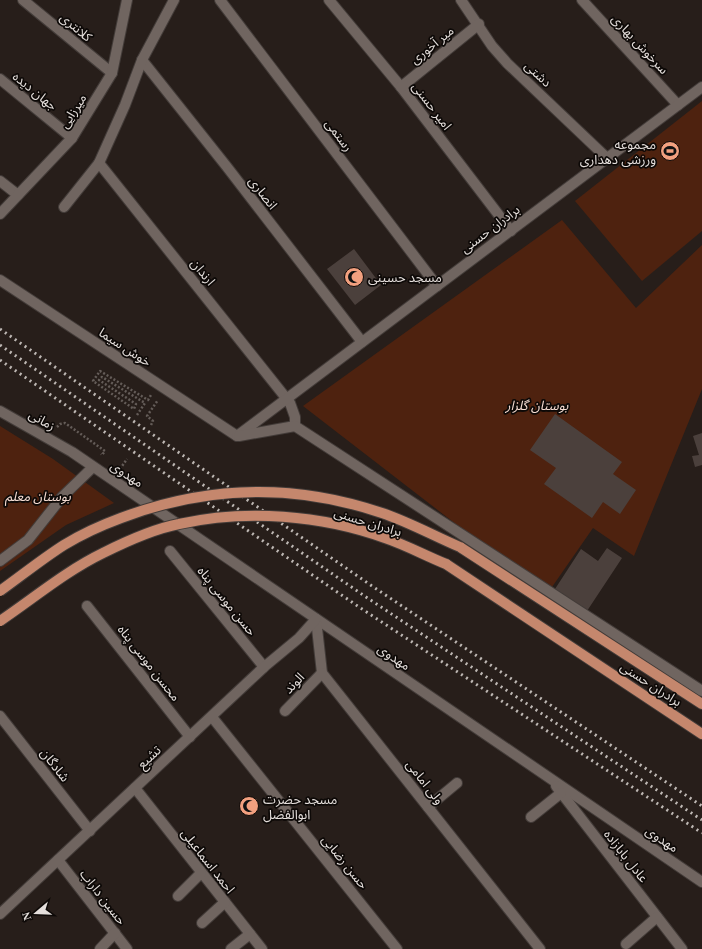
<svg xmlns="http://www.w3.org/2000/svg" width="702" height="949" font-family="'Times New Roman','Noto Sans Arabic',serif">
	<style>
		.green { fill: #4e220f }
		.building { fill: #4b403c }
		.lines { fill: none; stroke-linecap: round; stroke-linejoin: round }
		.minor-casing { stroke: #433c39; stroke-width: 12 }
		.major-casing { stroke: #433c39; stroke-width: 12 }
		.path { stroke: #645c58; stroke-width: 2.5; stroke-dasharray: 2 2; stroke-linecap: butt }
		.minor { stroke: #706560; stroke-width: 10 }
		.major { stroke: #c5876d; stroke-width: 10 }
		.rail { stroke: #bdb7b3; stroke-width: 3; stroke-dasharray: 2 4; stroke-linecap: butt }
		.major-bridge-casing { stroke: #433c39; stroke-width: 12; stroke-linecap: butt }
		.major-bridge { stroke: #c5876d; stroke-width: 10 }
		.labels { text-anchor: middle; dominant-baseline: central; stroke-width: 3.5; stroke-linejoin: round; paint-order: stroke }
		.street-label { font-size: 13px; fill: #e5dfdc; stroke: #0d0907 }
		.poi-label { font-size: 13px; fill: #e5dfdc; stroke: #0d0907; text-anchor: start }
		.park-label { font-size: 13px; font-style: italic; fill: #f6ddd3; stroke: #0d0907 }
	</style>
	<rect width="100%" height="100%" fill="#271e1a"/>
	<g class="green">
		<polygon points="702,101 702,231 642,281 575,201"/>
		<polygon points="562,220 636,308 702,245 702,389 634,556 593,528 552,587 461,528 303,406"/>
		<polygon points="0,426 53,459 114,503 66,525 0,571"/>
	</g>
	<g class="building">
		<polygon points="354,249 381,285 355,305 327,269"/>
		<polygon points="555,414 622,462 613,474 636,490 620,514 603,502 592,518 544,484 556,468 530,450"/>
		<polygon points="702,433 702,465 695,467 692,456 699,455 693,436"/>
		<polygon points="607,548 622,558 587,611 555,589 581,549 598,561"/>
	</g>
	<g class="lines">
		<g class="minor-casing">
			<g id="minor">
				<polyline points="23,0 112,73"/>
				<polyline points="220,0 437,286"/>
				<polyline points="329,0 401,87 511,231"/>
				<polyline points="461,0 492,46 507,63 607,158"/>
				<polyline points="582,0 678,105"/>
				<polyline points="142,60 227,167 362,342"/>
				<polyline points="0,79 72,138"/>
				<polyline points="401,87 479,24"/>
				<polyline points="99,163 290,403 295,417 295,426"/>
				<polyline points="0,181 18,195"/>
				<polyline points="64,207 99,163 125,105 142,60 174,0"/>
				<polyline points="0,214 72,138 112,73 127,0"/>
				<polyline points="0,280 237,436"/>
				<polyline points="0,411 72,452 702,882"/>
				<polyline points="237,436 702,87"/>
				<polyline points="239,436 295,426 702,691"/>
				<polyline points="170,551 264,667"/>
				<polyline points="0,561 28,540 62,497 93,467"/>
				<polyline points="87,606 190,737"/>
				<polyline points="316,619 322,673 540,949"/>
				<polyline points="285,711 322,673"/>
				<polyline points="0,716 90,831"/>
				<polyline points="212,717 397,949"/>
				<polyline points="556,786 682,949"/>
				<polyline points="135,788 262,949"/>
				<polyline points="428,807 457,783"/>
				<polyline points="531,817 561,793"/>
				<polyline points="58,860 127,949"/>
				<polyline points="178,896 201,873"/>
				<polyline points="0,914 264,667 299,638 316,619"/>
				<polyline points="202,923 225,902"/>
				<polyline points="626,944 657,917"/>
				<polyline points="100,949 115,933"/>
				<polyline points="231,949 250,934"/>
			</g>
		</g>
		<g class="major-casing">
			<g id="major">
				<polyline points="460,547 702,704"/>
				<polyline points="446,564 702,734"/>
			</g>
		</g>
		<g class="path">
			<polyline points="137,415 145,403 102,377 99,380 136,404 134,409 93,381 100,371 148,400 151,395"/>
			<polyline points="151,425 153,421 147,416 158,400"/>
			<polyline points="57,427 60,424 65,423 105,451 102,455 101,454"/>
			<polyline points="120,469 127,459"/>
		</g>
		<use href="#minor" class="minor"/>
		<use href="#major" class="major"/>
		<g class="rail">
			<polyline points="0,329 372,586 702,806"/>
			<polyline points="0,345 366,597 702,820"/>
			<polyline points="0,360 359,607 702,833"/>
		</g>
		<g class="major-bridge-casing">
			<g id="major-bridge">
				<path d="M 0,591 C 21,576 42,559 64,545 C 82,534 102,525 121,518 C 208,485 294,483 382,513 C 409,522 434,536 460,547"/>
				<path d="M 0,621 C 34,598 66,571 103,553 C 127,541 153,529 179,524 C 246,509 321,515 385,538 C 406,545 426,556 446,564"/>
			</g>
		</g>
		<use href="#major-bridge" class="major-bridge"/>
	</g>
	<defs>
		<g id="stadium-disc" transform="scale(1)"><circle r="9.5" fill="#f2a07f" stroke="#0d0907"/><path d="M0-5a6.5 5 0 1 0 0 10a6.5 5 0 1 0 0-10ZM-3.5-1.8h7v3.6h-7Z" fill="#111"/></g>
		<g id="mosque-disc" transform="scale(1)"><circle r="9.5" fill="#f2a07f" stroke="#0d0907"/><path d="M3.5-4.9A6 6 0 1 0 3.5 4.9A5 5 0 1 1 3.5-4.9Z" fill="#111"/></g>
	</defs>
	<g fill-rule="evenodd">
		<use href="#stadium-disc" x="670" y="151"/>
		<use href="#mosque-disc" x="354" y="277"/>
		<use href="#mosque-disc" x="249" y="806"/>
	</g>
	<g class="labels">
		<g class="street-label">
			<text transform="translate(76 27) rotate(40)">کلانتری</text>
			<text transform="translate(640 44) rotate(47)">سرخوش بهاری</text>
			<text transform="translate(432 45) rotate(-39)">میر آخوری</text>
			<text transform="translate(538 74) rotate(43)">دشتی</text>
			<text transform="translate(35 91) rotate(39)">جهان دیده</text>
			<text transform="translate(432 106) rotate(53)">امیر حسنی</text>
			<text transform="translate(73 111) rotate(-57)">میرزایی</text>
			<text transform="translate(339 135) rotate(53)">رستمی</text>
			<text transform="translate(263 193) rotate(52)">انصاری</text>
			<text transform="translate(490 229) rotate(-37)">برادران حسنی</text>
			<text transform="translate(203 272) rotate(51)">ارندان</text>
			<text transform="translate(125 347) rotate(33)">خوش سیما</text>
			<text transform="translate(42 420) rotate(30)">زمانی</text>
			<text transform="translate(127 474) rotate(34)">مهدوی</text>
			<text transform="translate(368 522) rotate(17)">برادران حسنی</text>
			<text transform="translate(227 601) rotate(51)">حسن موسی پناه</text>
			<text transform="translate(394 657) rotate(34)">مهدوی</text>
			<text transform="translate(149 663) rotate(52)">محسن موسی پناه</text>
			<text transform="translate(294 683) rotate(-46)">الوند</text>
			<text transform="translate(651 684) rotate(33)">برادران حسنی</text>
			<text transform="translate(149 757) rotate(-43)">تشیع</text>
			<text transform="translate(55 765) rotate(52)">شادگان</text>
			<text transform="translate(425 782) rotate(52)">ولی امامی</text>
			<text transform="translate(662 839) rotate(34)">مهدوی</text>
			<text transform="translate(626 856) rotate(52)">عادل بابازاده</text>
			<text transform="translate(208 861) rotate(52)">احمد اسماعیلی</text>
			<text transform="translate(345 862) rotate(51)">حسن رضایی</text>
			<text transform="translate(103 897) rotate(52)">حسین داراب</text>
		</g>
		<g class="poi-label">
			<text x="656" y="144" text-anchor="end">مجموعه<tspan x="656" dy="15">ورزشی دهداری</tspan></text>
			<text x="368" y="277">مسجد حسینی</text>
			<text x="263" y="799">مسجد حضرت<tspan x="263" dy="15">ابوالفضل</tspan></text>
		</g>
		<g class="park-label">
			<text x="537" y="405">بوستان گلزار</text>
			<text x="38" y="496">بوستان معلم</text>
		</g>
	</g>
	<g transform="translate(36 913) rotate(251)" stroke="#0d0907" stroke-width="3" paint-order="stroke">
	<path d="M0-3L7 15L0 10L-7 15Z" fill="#e5dfdc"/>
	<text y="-6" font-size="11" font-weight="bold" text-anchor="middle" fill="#e5dfdc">N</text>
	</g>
</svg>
